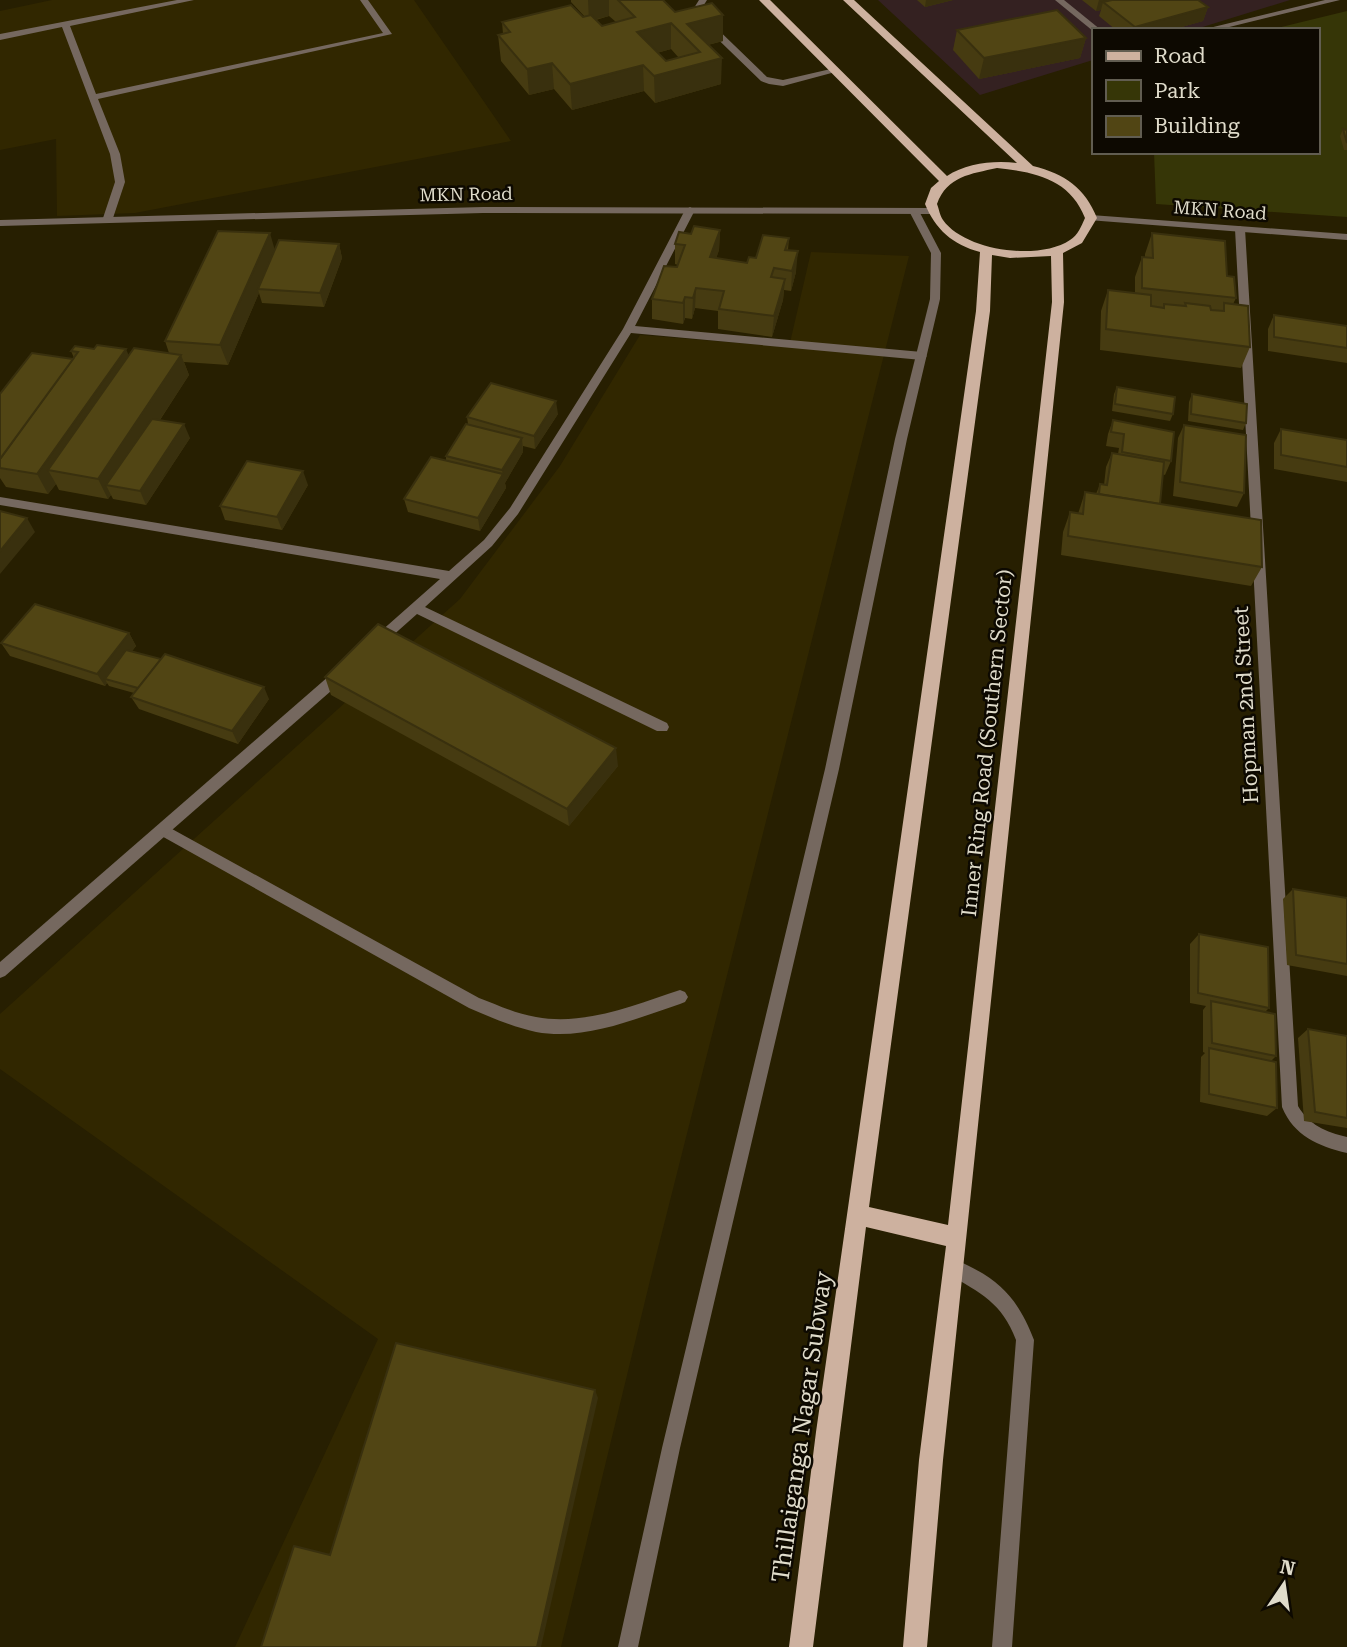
<svg xmlns="http://www.w3.org/2000/svg" width="1347" height="1647" font-family="'Roboto Serif',serif">
	<style>
		.commercial { fill: #342121 }
		.built { fill: #312700 }
		.green { fill: #363607 }
		.lines { fill: none; stroke-linecap: round; stroke-linejoin: round }
		.service { fill: #75685f; fill-rule: evenodd }
		.minor { fill: #75685f; fill-rule: evenodd }
		.tertiary { fill: #75685f; fill-rule: evenodd }
		.primary { fill: #cdb19f; fill-rule: evenodd }
		.wall { fill: #463b11; fill-rule: evenodd }
		.shaded-wall { fill: #39300e }
		.building { fill: #514514; stroke: #39300e; stroke-width: 2; fill-rule: evenodd }
		.labels { text-anchor: middle; dominant-baseline: central; stroke-width: 5; stroke-linejoin: round; paint-order: stroke }
		.far-street-label { font-size: 18px; fill: #dfdbca; stroke: #0d0901 }
		.street-label { font-size: 21px; fill: #dfdbca; stroke: #0d0901 }
		.near-street-label { font-size: 24px; fill: #dfdbca; stroke: #0d0901 }
	</style>
	<rect width="100%" height="100%" fill="#271f01"/>
	<polygon class="commercial" points="878,0 1290,0 1193,30 1093,30 1093,60 980,95"/>
	<g class="built">
		<polygon points="52,0 414,0 511,141 135,213 57,216 56,139 0,150 0,11"/>
		<polygon points="811,252 909,256 654,1264 561,1647 235,1647 378,1339 0,1069 0,1014 460,599 560,466 640,335 789,347"/>
	</g>
	<polygon class="green" points="1347,11 1347,217 1156,204 1154,152 1317,152 1317,30 1269,30"/>
	<g class="lines">
		<g class="service">
			<polygon points="177,0 194,0 70,26 96,94 383,33 360,0 368,0 392,34 98,99 120,154 125,182 113,218 105,220 103,218 115,182 110,154 62,27 0,40 0,34"/>
			<polygon points="699,0 707,0 702,8 705,17 767,77 783,80 835,68 839,71 783,86 769,84 761,81 698,20 694,8"/>
			<polygon points="914,208 919,211 941,253 940,299 907,439 839,769 680,1448 638,1647 618,1647 662,1448 825,769 895,439 930,299 931,253 909,211"/>
			<path d="M 163,824 L 479,998 C 498,1005 516,1014 536,1017 C 585,1026 634,1005 680,990 L 685,992 L 688,997 L 685,1002 L 680,1004 C 634,1019 585,1041 536,1032 C 513,1027 490,1017 469,1008 L 158,834 L 156,830 L 158,826 Z"/>
		</g>
		<g class="minor">
			<polygon points="1055,0 1064,0 1101,30 1093,31"/>
			<polygon points="1325,0 1340,0 1217,30 1201,30"/>
			<polygon points="690,207 695,210 635,326 922,352 927,356 922,360 631,333 518,514 492,546 425,607 667,723 669,727 667,731 657,731 417,614 381,646 371,646 370,643 371,640 440,579 0,505 0,497 449,571 484,540 510,508 623,329 685,210"/>
			<path d="M 1240,226 L 1245,229 L 1298,1106 C 1309,1125 1326,1132 1347,1137 L 1347,1153 C 1318,1146 1294,1136 1282,1107 L 1235,229 Z"/>
			<polygon points="342,668 347,669 348,673 347,677 5,976 0,978 0,962 337,669"/>
			<path d="M 954,1259 C 998,1278 1017,1296 1034,1340 L 1012,1647 L 992,1647 L 1016,1340 C 1002,1303 981,1293 948,1274 L 945,1268 L 948,1262 Z"/>
		</g>
		<g class="tertiary">
			<polygon points="483,207 932,208 937,211 932,214 483,213 0,226 0,220"/>
			<polygon points="1091,215 1347,234 1347,240 1088,220 1086,218"/>
		</g>
		<path class="primary" d="M 759,0 L 770,0 L 947,176 C 966,163 995,160 1017,163 L 843,0 L 854,0 L 1033,166 C 1065,174 1085,188 1097,218 L 1082,243 L 1063,253 L 1064,302 L 943,1460 L 927,1647 L 903,1647 L 919,1460 L 946,1246 L 866,1227 L 813,1647 L 789,1647 L 816,1432 L 976,311 L 980,252 C 953,245 935,229 925,204 L 931,188 L 939,181 ZM 997,168 C 1035,172 1070,179 1085,218 C 1081,227 1078,235 1070,240 C 1039,261 965,251 943,220 C 940,216 939,209 937,204 C 947,176 971,174 997,168 ZM 992,255 L 1010,258 L 1051,256 L 1052,302 L 948,1225 L 869,1207 L 990,311 Z"/>
	</g>
	<g class="wall">
		<path d="M 571,0 L 663,0 L 675,12 L 723,41 L 708,45 L 721,84 L 655,103 L 644,91 L 572,110 L 554,89 L 529,95 L 501,61 L 498,35 L 503,34 L 502,22 L 585,17 L 571,2 ZM 609,16 L 616,22 L 602,26 L 596,20 ZM 671,49 L 679,58 L 666,61 L 657,53 Z"/>
		<polygon points="917,0 953,0 925,7"/>
		<polygon points="1082,0 1198,0 1208,7 1203,21 1171,30 1116,30 1099,16 1101,10 1096,11"/>
		<polygon points="957,30 1086,38 1080,58 979,79 953,50"/>
		<polygon points="1343,129 1347,130 1347,150 1344,150 1340,136"/>
		<polygon points="720,230 719,250 716,258 747,263 789,238 788,250 796,272 791,291 784,290 783,300 772,337 718,329 718,311 695,308 692,319 685,318 683,324 652,319 652,299 678,265 675,264 675,244 691,234"/>
		<polygon points="1152,233 1227,276 1236,298 1233,304 1250,347 1241,368 1100,350 1101,311 1108,290 1135,293 1135,277 1142,257 1145,257 1145,254"/>
		<polygon points="339,244 342,258 324,307 262,303 259,293 228,365 184,362 189,375 160,420 190,438 146,505 113,499 111,495 108,499 59,490 56,484 48,494 6,487 0,478 0,394 73,359 74,358 71,351 94,349 129,356 169,353 165,341 275,250"/>
		<polygon points="1274,315 1347,326 1347,363 1268,351 1268,329"/>
		<polygon points="1117,387 1173,414 1170,421 1112,411 1114,394"/>
		<polygon points="1192,394 1246,423 1243,430 1188,421 1189,402"/>
		<polygon points="558,414 535,449 523,446 523,452 505,483 506,488 480,531 408,512 404,499 446,460 446,456 468,424 467,417"/>
		<polygon points="1113,420 1171,461 1165,475 1162,474 1160,504 1262,567 1251,586 1061,555 1063,532 1070,512 1078,514 1085,492 1096,494 1100,484 1104,485 1106,467 1112,453 1118,454 1119,448 1106,446 1108,434"/>
		<polygon points="1184,425 1244,493 1237,507 1173,496 1178,438"/>
		<polygon points="1281,429 1347,440 1347,482 1274,469 1274,443"/>
		<polygon points="308,485 282,530 225,520 220,506"/>
		<polygon points="129,633 136,646 132,651 269,699 238,744 139,709 131,697 134,693 109,686 107,683 105,686 10,656 1,643"/>
		<polygon points="325,677 618,766 569,826 331,695"/>
		<polygon points="1293,889 1347,898 1347,976 1287,965 1283,899"/>
		<polygon points="1199,934 1269,1008 1265,1012 1276,1056 1271,1061 1277,1108 1267,1116 1200,1102 1201,1057 1205,1053 1203,1052 1203,1010 1206,1006 1190,1003 1190,944"/>
		<polygon points="1308,1029 1347,1036 1347,1128 1304,1121 1298,1038"/>
	</g>
	<g class="shaded-wall">
		<polygon points="588,0 609,0 609,16 589,21"/>
		<polygon points="926,0 953,0 925,7"/>
		<polygon points="1099,0 1132,0 1103,2 1101,10 1096,11"/>
		<polygon points="1208,7 1203,21 1171,30 1134,30 1135,27"/>
		<polygon points="723,15 723,41 695,48 687,24"/>
		<polygon points="671,23 671,49 638,58 637,32"/>
		<polygon points="1086,38 1080,58 979,79 984,58"/>
		<polygon points="722,58 721,84 655,103 654,76"/>
		<polygon points="552,63 554,89 529,95 527,69"/>
		<polygon points="643,65 644,91 572,110 570,84"/>
		<polygon points="720,230 719,250 710,278 710,257"/>
		<polygon points="270,233 276,254 258,289 259,293 228,365 220,345"/>
		<polygon points="339,244 342,258 324,307 320,293"/>
		<polygon points="798,251 796,272 791,291 792,271"/>
		<polygon points="785,279 783,300 772,337 774,316"/>
		<polygon points="696,288 695,308 692,319 693,298"/>
		<polygon points="685,297 685,318 683,324 683,303"/>
		<polygon points="126,349 135,370 48,470 56,484 48,494 37,474"/>
		<polygon points="181,355 189,375 116,487 106,485 111,495 108,499 98,479"/>
		<polygon points="556,401 558,414 535,449 534,436"/>
		<polygon points="184,424 190,438 146,505 140,491"/>
		<polygon points="522,438 523,452 505,483 506,488 480,531 478,518 503,475 502,470"/>
		<polygon points="303,471 308,485 282,530 277,517"/>
		<polygon points="27,518 35,532 0,574 0,551"/>
		<polygon points="129,633 136,646 109,681 105,679 107,683 105,686 97,674"/>
		<polygon points="264,687 269,699 238,744 232,731"/>
		<polygon points="616,748 618,766 569,826 567,809"/>
		<polygon points="595,1390 598,1398 541,1647 537,1647"/>
	</g>
	<g class="building">
		<path d="M 618,0 L 663,0 L 675,12 L 712,3 L 723,15 L 687,24 L 722,58 L 654,76 L 643,65 L 570,84 L 552,63 L 527,69 L 498,35 L 510,32 L 502,22 L 571,5 L 583,17 L 591,15 L 602,26 L 635,17 ZM 671,23 L 700,52 L 666,61 L 637,32 Z"/>
		<polygon points="1112,0 1198,0 1208,7 1135,27 1103,2"/>
		<polygon points="1057,10 1086,38 984,58 957,30"/>
		<polygon points="1343,129 1347,130 1347,143"/>
		<polygon points="694,226 720,230 710,257 747,263 749,257 756,258 763,235 789,238 785,250 798,251 792,271 774,268 771,277 785,279 774,316 719,309 724,291 696,288 693,298 685,297 683,303 652,299 664,266 677,267 685,245 675,244 679,232 691,234"/>
		<polygon points="218,231 270,233 220,345 165,341"/>
		<polygon points="1152,233 1225,241 1227,276 1234,277 1236,298 1142,288 1142,257 1153,258"/>
		<polygon points="279,240 339,244 320,293 258,289"/>
		<polygon points="1108,290 1151,295 1151,306 1164,308 1164,304 1186,306 1185,303 1210,306 1211,310 1224,311 1224,303 1248,306 1250,347 1106,329"/>
		<polygon points="1274,315 1347,326 1347,348 1274,337"/>
		<polygon points="97,345 126,349 37,474 0,468 0,459 78,352 71,351 75,346 94,349"/>
		<polygon points="134,348 181,355 98,479 48,470"/>
		<polygon points="32,353 73,359 0,459 0,394"/>
		<polygon points="491,383 556,401 534,436 467,417"/>
		<polygon points="1117,387 1175,397 1173,414 1115,404"/>
		<polygon points="1192,394 1247,404 1246,423 1191,414"/>
		<polygon points="152,419 184,424 140,491 106,485"/>
		<polygon points="1113,420 1174,432 1171,461 1122,452 1124,434 1111,432"/>
		<polygon points="466,424 522,438 502,470 446,456"/>
		<polygon points="1184,425 1246,435 1244,493 1180,482"/>
		<polygon points="1281,429 1347,440 1347,467 1281,455"/>
		<polygon points="1112,453 1164,462 1160,504 1099,494 1100,484 1107,485"/>
		<polygon points="431,457 503,474 478,518 404,499"/>
		<polygon points="247,461 303,471 277,517 220,506"/>
		<polygon points="1085,492 1261,520 1262,567 1068,536 1070,512 1083,514"/>
		<polygon points="0,511 27,518 0,551"/>
		<polygon points="35,604 129,633 97,674 1,643"/>
		<polygon points="378,624 616,748 567,809 325,677"/>
		<polygon points="126,650 161,659 138,688 105,679"/>
		<polygon points="165,654 264,687 232,731 131,697"/>
		<polygon points="1293,889 1347,898 1347,964 1296,955"/>
		<polygon points="1199,934 1268,947 1269,1008 1198,993"/>
		<polygon points="1211,1001 1275,1014 1276,1056 1212,1043"/>
		<polygon points="1308,1029 1347,1036 1347,1118 1315,1112"/>
		<polygon points="1209,1048 1276,1062 1277,1108 1209,1094"/>
		<polygon points="396,1343 595,1390 537,1647 261,1647 294,1546 330,1555"/>
	</g>
	<g class="labels">
		<g class="far-street-label">
			<text transform="translate(466 194) rotate(-1)">MKN Road</text>
			<text transform="translate(1220 210) rotate(4)">MKN Road</text>
		</g>
		<g class="street-label">
			<text transform="translate(1246 705) rotate(-93)">Hopman 2nd Street</text>
			<text transform="translate(987 743) rotate(-84)">Inner Ring Road (Southern Sector)</text>
		</g>
		<g class="near-street-label">
			<text transform="translate(802 1427) rotate(-82)">Thillaiganga Nagar Subway</text>
		</g>
	</g>
	<rect x="1092" y="28" width="228" height="126" fill="#0d0901" stroke="#615d51" stroke-width="2"/>
	<rect x="1106" y="51" width="35" height="10" fill="#cdb19f" stroke="#615d51" stroke-width="2"/>
	<text x="1154" y="63" font-size="21" fill="#dfdbca">Road</text>
	<rect x="1106" y="80" width="35" height="21" fill="#363607" stroke="#615d51" stroke-width="2"/>
	<text x="1154" y="98" font-size="21" fill="#dfdbca">Park</text>
	<rect x="1106" y="116" width="35" height="21" fill="#514514" stroke="#615d51" stroke-width="2"/>
	<text x="1154" y="133" font-size="21" fill="#dfdbca">Building</text>
	<g transform="translate(1284 1584) rotate(13)" stroke="#0d0901" stroke-width="5" paint-order="stroke">
	<path d="M0-5L12 26L0 18L-12 26Z" fill="#dfdbca"/>
	<text y="-10" font-size="19" font-weight="bold" text-anchor="middle" fill="#dfdbca">N</text>
	</g>
</svg>
